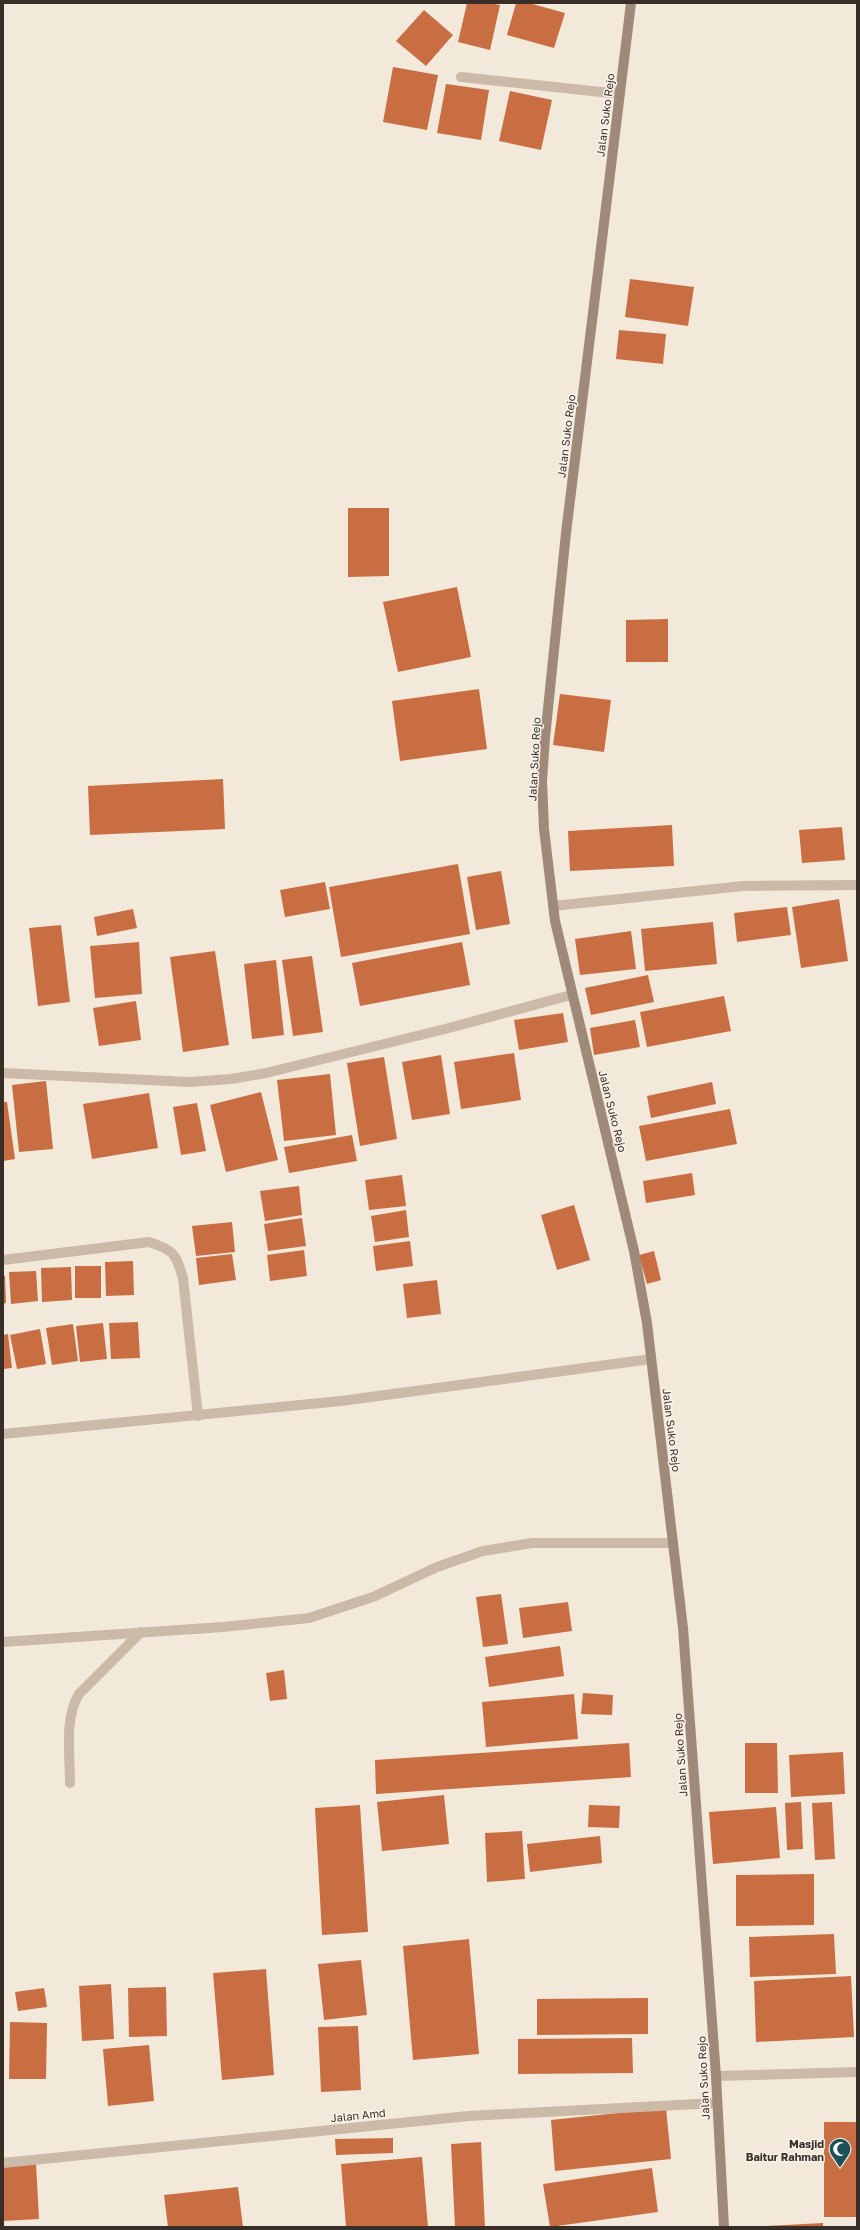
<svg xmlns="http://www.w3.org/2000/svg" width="860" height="2230" font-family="'Golos Text',sans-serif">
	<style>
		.building { fill: #c96e43 }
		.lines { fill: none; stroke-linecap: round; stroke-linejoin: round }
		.service { stroke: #cbbaa7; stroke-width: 10 }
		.minor { stroke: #cbbaa7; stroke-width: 10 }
		.secondary { stroke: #9f8978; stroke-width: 10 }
		.labels { text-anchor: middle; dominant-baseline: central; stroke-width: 3; stroke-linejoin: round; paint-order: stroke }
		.street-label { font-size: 11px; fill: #372e28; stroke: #faf3e8 }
		.poi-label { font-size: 11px; font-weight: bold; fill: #372e28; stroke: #faf3e8; text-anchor: end }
	</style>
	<rect width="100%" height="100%" fill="#f2e9db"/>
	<g class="building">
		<polygon points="467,3 489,3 500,5 490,50 458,42"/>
		<polygon points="516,3 529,3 565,13 554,48 507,35"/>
		<polygon points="424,10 453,35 426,66 396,41"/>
		<polygon points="393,67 438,75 427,130 383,122"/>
		<polygon points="446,84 489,90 481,140 437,133"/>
		<polygon points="510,91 552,100 541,150 499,141"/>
		<polygon points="630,279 694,287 688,326 625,317"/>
		<polygon points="619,330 666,334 663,364 616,359"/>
		<polygon points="348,508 389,508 389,576 348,577"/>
		<polygon points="457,587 471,657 398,672 383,602"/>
		<polygon points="668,619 668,662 626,662 626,620"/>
		<polygon points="479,689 487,749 400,761 392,701"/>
		<polygon points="560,694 611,700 604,752 553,745"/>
		<polygon points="223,779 225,829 90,835 88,786"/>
		<polygon points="672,825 674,866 570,871 568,831"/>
		<polygon points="842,827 845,860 802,863 799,830"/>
		<polygon points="458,864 470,934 341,957 329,887"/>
		<polygon points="501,871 510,924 476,930 467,877"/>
		<polygon points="325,882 330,909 285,917 280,890"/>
		<polygon points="839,899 848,961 801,968 792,907"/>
		<polygon points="787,907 791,935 737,942 734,913"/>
		<polygon points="133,909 137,928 97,936 94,917"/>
		<polygon points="713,922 717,964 645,971 641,929"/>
		<polygon points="61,925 70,1002 38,1006 29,928"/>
		<polygon points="631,931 636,969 580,975 575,939"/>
		<polygon points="139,942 142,994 95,998 90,946"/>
		<polygon points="462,942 470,985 360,1006 352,963"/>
		<polygon points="215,951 229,1045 183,1052 170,957"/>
		<polygon points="312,956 323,1032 293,1036 282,960"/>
		<polygon points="276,960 284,1035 252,1039 244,964"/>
		<polygon points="648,975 654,1002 591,1015 585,988"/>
		<polygon points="724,996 731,1031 647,1047 640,1012"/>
		<polygon points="136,1001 141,1040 99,1046 93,1008"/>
		<polygon points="563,1013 568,1042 519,1050 514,1020"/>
		<polygon points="635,1020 640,1047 594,1055 590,1028"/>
		<polygon points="514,1053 521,1100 461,1109 454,1062"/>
		<polygon points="441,1055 450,1114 412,1120 402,1062"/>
		<polygon points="384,1057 397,1139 360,1146 347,1063"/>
		<polygon points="330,1074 336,1135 284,1141 277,1080"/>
		<polygon points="46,1081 53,1149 19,1152 12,1085"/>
		<polygon points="712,1082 716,1104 651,1118 647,1096"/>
		<polygon points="261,1092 278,1160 226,1172 210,1105"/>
		<polygon points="149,1093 158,1148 92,1159 83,1104"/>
		<polygon points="3,1102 7,1102 15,1159 3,1161"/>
		<polygon points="197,1103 206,1151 181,1155 173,1107"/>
		<polygon points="730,1109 737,1144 646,1161 639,1126"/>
		<polygon points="352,1135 357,1161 289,1173 284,1147"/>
		<polygon points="692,1173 695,1195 646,1203 643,1181"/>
		<polygon points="402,1175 406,1206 369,1210 365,1180"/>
		<polygon points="299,1186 302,1215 265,1221 260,1191"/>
		<polygon points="574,1205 590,1260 557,1270 541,1215"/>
		<polygon points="406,1210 409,1237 375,1242 371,1216"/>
		<polygon points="302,1218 306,1246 268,1251 264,1224"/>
		<polygon points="232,1222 235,1252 196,1256 192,1226"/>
		<polygon points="410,1241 413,1266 376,1271 373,1246"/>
		<polygon points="304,1250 307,1276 270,1281 267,1255"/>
		<polygon points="654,1251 661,1280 647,1284 639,1255"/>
		<polygon points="232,1254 236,1280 199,1285 196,1258"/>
		<polygon points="133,1261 134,1295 106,1296 105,1262"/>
		<rect x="75" y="1266" width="26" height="32"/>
		<polygon points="71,1267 72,1300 42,1302 41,1268"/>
		<polygon points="36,1271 38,1301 11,1304 9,1272"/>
		<polygon points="3,1276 5,1276 6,1303 3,1304"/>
		<polygon points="437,1280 441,1314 407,1318 403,1284"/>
		<polygon points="138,1322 140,1358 111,1359 109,1323"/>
		<polygon points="103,1323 107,1359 80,1362 76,1326"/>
		<polygon points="73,1324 78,1361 52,1365 46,1328"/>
		<polygon points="40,1329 46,1364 17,1369 10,1335"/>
		<polygon points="8,1334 12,1368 3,1369 3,1335"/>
		<polygon points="501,1594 508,1644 483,1647 476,1597"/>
		<polygon points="568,1602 572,1631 523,1638 519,1608"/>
		<polygon points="560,1646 564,1676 489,1687 485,1657"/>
		<polygon points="284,1670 287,1699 270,1701 266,1673"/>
		<polygon points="583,1693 613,1695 612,1715 581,1714"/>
		<polygon points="574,1694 578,1739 486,1747 482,1702"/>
		<polygon points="629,1743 631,1777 376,1794 375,1760"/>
		<polygon points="745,1743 777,1743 778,1793 745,1793"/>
		<polygon points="843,1752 845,1794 791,1797 789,1755"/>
		<polygon points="444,1795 449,1844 382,1851 377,1802"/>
		<polygon points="801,1802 803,1849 787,1850 785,1803"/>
		<polygon points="832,1802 835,1859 815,1860 812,1803"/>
		<polygon points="360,1805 368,1932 322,1935 315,1808"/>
		<polygon points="589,1805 620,1806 619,1828 588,1827"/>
		<polygon points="776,1807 780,1858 713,1864 709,1812"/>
		<polygon points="522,1831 525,1879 487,1882 485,1833"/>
		<polygon points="600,1836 602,1863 530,1872 527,1844"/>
		<polygon points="814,1874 814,1925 736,1926 736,1875"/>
		<polygon points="834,1934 836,1974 750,1977 749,1937"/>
		<polygon points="469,1939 479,2054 413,2060 403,1946"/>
		<polygon points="361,1960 367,2015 324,2020 318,1964"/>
		<polygon points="266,1969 274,2075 222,2080 213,1973"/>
		<polygon points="851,1976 854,2037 756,2042 754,1981"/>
		<polygon points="111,1984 114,2039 82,2041 79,1986"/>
		<polygon points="166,1987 167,2036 129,2037 128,1988"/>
		<polygon points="44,1988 47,2007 18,2011 15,1992"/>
		<polygon points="648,1998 648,2034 537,2035 537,1999"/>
		<polygon points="10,2022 47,2023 46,2079 9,2079"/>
		<polygon points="358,2026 361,2090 321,2092 318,2027"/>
		<polygon points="632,2038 633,2073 518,2074 518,2039"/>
		<polygon points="149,2045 154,2101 108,2106 103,2049"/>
		<polygon points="666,2108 671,2159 555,2171 551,2120"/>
		<rect x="824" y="2122" width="33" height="95"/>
		<polygon points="393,2138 393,2153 336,2155 335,2139"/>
		<polygon points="481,2142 485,2227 455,2227 451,2144"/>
		<polygon points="422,2157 428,2227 346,2227 341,2164"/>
		<polygon points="36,2163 39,2219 3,2221 3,2165"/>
		<polygon points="652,2168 658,2212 550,2227 543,2184"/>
		<polygon points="238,2187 243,2227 168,2227 164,2195"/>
		<polygon points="823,2223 823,2227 766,2227 766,2226"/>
	</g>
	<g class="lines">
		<path class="service" d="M 70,1783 C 70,1754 64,1719 79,1694 L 141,1632"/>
		<g class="minor">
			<polyline points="461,77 620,94"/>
			<polyline points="553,906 743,886 857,885"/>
			<polyline points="3,1073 189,1082 231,1079 266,1073 445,1029 571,995"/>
			<path d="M 3,1260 L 149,1242 C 174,1250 176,1254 183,1278 L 198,1416"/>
			<polyline points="3,1434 341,1401 651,1359"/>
			<polyline points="3,1642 223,1627 309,1618 373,1597 437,1567 483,1551 532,1543 673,1543"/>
			<polyline points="716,2076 857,2072"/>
			<polyline points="3,2163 469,2116 716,2103"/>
		</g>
		<polyline class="secondary" points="631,3 566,533 545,738 542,781 544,829 555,921 634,1251 647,1323 683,1628 716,2076 724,2227"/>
	</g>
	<defs>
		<g id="mosque-pin" transform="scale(1.15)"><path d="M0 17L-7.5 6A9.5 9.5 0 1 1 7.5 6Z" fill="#1c515a" stroke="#faf3e8"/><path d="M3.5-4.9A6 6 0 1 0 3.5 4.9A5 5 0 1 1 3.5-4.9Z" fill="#fff"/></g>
	</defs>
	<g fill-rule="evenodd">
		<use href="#mosque-pin" x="840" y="2149"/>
	</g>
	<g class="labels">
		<g class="street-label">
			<text transform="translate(605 115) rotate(-83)">Jalan Suko Rejo</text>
			<text transform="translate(566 436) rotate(-83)">Jalan Suko Rejo</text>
			<text transform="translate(534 759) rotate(-87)">Jalan Suko Rejo</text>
			<text transform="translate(613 1111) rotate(76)">Jalan Suko Rejo</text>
			<text transform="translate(672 1430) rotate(83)">Jalan Suko Rejo</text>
			<text transform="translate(680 1755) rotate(-94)">Jalan Suko Rejo</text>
			<text transform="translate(703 2078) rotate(-93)">Jalan Suko Rejo</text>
			<text transform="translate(358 2115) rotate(-6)">Jalan Amd</text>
		</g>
		<g class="poi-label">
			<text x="824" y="2143">Masjid<tspan x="824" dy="13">Baitur Rahman</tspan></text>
		</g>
	</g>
	<rect width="860" height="2230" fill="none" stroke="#372e28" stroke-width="8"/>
</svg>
